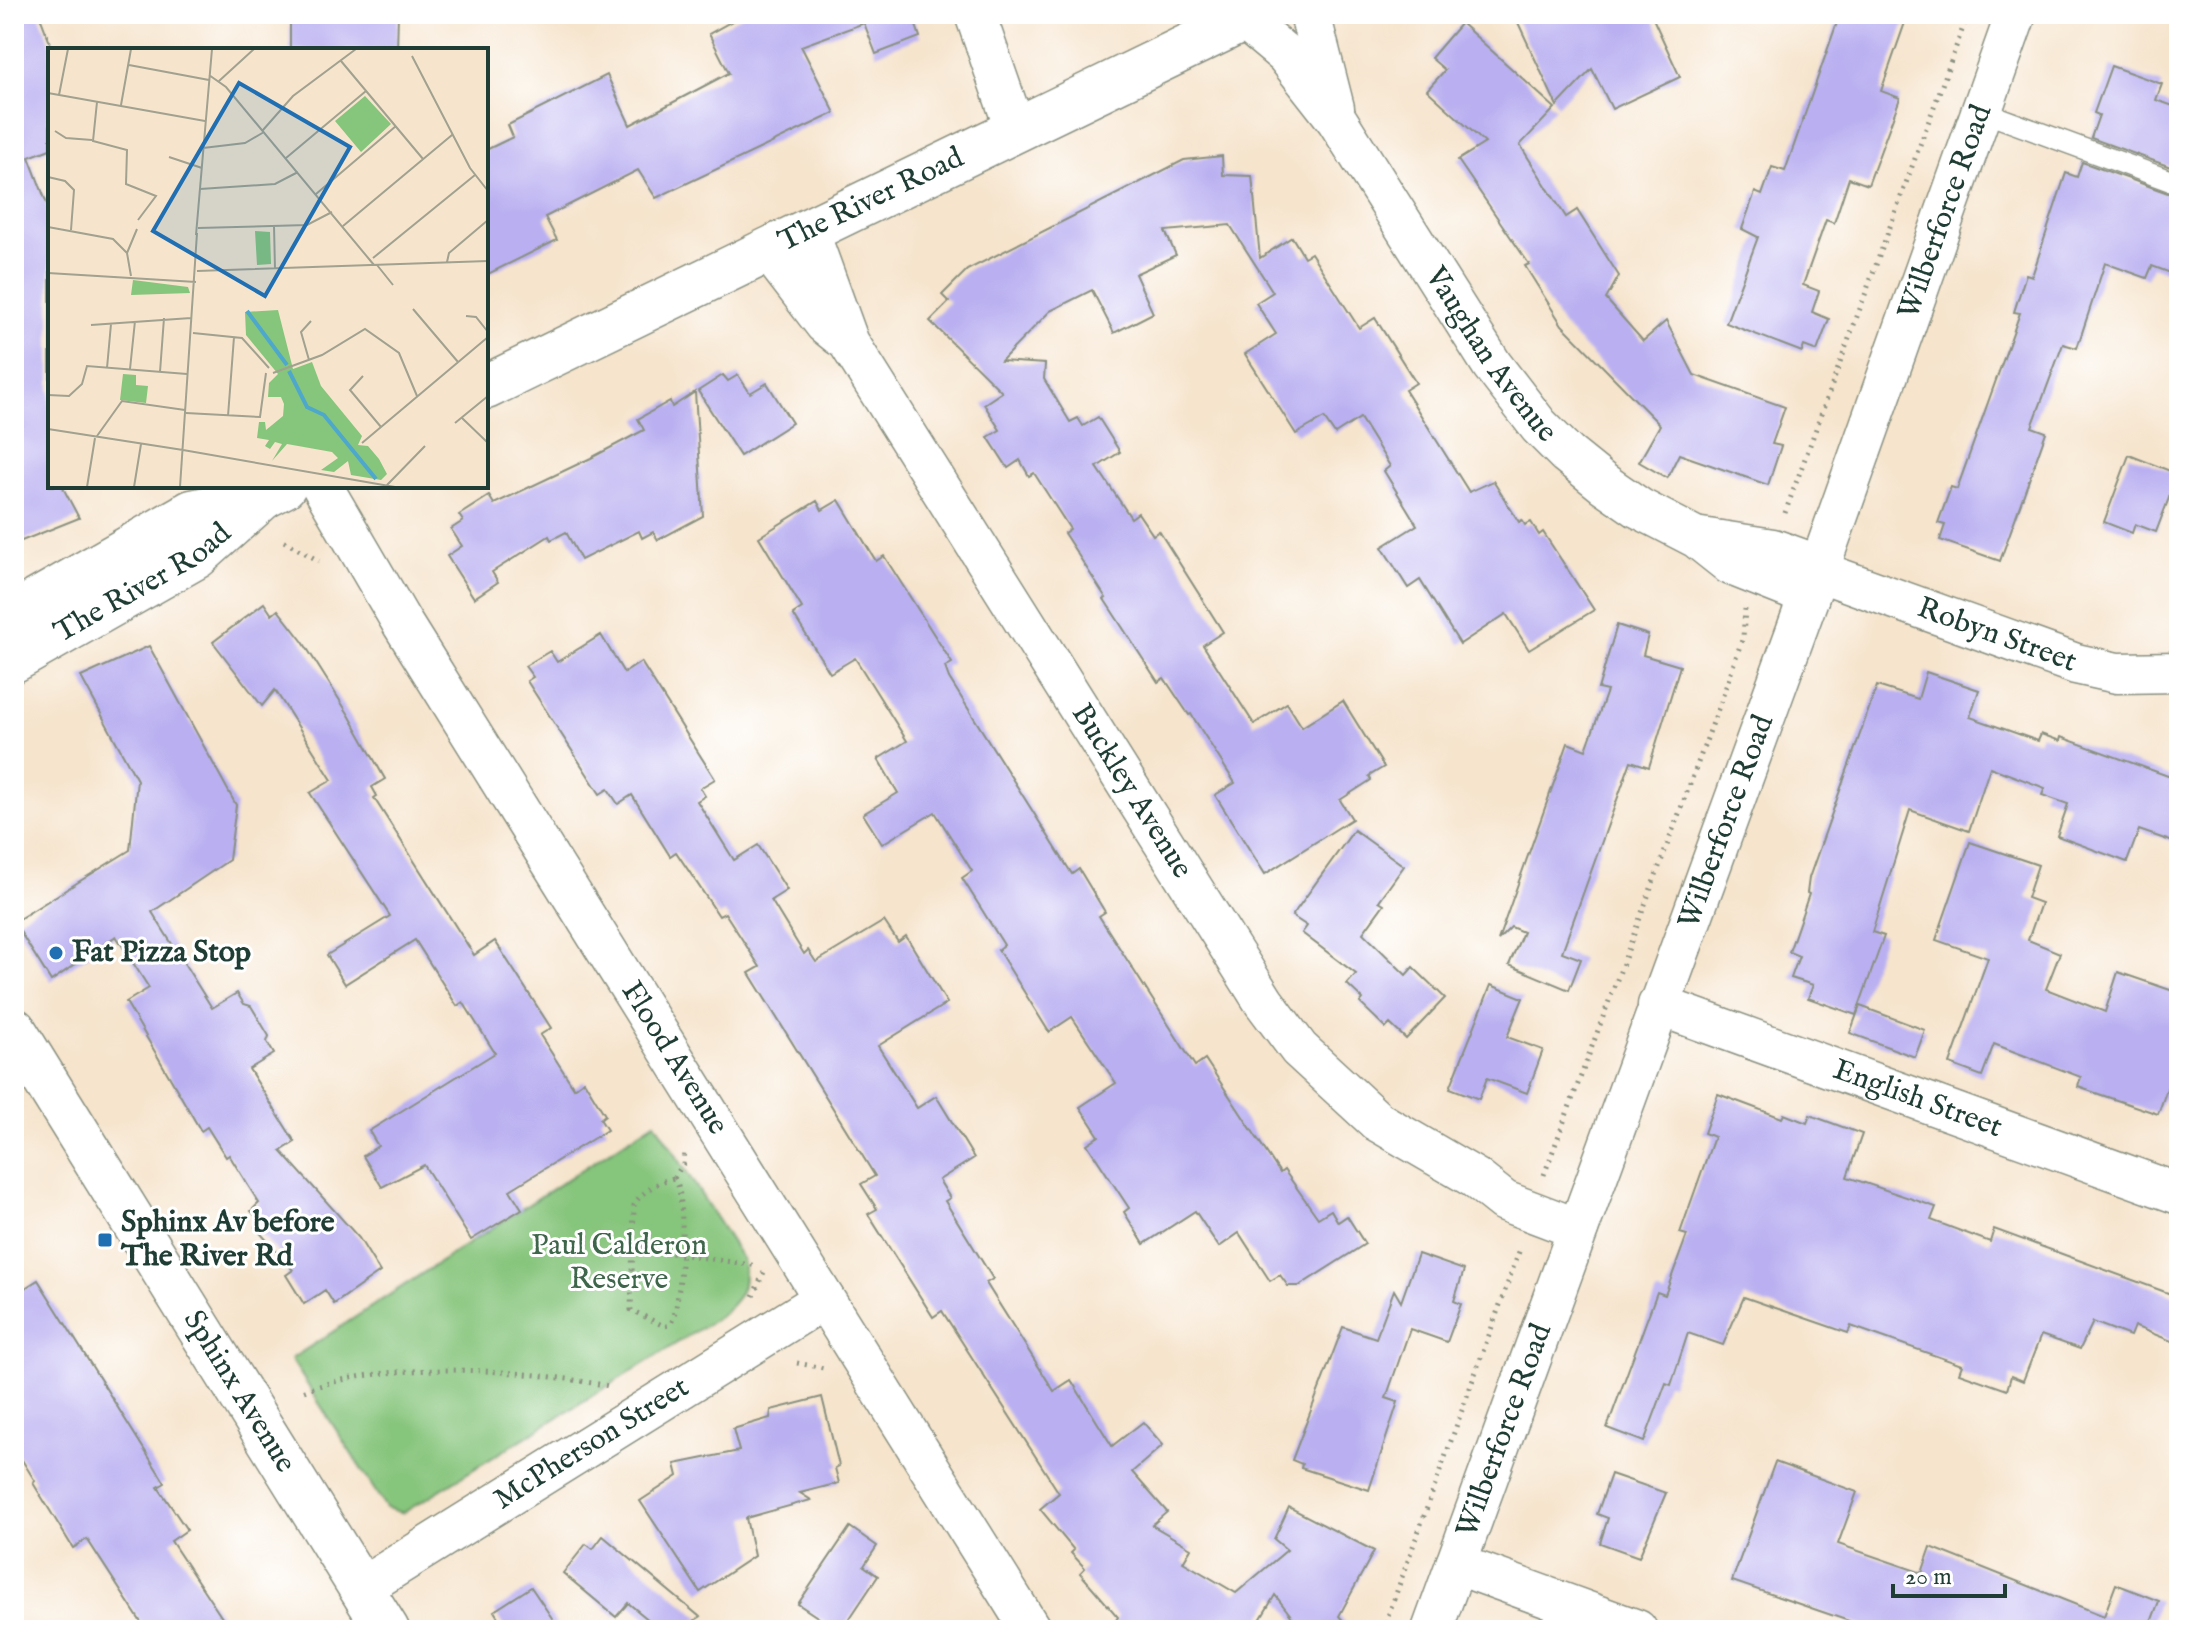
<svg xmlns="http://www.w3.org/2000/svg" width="2193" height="1644" font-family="'IM FELL English',serif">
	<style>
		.green { fill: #86c57c; stroke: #528158; stroke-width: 2 }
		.building { fill: #bab0f1 }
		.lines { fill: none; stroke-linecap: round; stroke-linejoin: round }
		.lane-casing { stroke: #8a9080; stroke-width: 23 }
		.street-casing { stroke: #8a9080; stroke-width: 43 }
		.secondary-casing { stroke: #8a9080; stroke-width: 47 }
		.path { stroke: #8a9080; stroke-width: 5; stroke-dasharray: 2 6; stroke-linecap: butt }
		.lane { stroke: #fff; stroke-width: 20 }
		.street { stroke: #fff; stroke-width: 40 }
		.secondary { stroke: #fff; stroke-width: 44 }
		.poi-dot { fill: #1f6fb2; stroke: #fff; stroke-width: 3 }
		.labels { text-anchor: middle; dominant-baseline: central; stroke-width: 6; stroke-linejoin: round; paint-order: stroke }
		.street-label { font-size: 30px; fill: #1f3d34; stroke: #fff }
		.poi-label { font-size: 30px; font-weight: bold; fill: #1f3d34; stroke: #fff; text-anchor: start }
		.park-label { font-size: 30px; fill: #3e664a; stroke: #fff }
		.inset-river { fill: none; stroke: #4da8cb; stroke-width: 4 }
		.inset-road { fill: none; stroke: #a0a18f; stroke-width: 2 }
		.view { fill: #1f6fb2; fill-opacity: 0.15; stroke: #1f6fb2; stroke-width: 4 }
		.inset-edge { fill: none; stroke: #1f3d34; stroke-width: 4 }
	</style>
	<rect width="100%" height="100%" fill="#fff"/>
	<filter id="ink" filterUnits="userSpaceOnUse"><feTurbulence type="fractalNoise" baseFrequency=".0125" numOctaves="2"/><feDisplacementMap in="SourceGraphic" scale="16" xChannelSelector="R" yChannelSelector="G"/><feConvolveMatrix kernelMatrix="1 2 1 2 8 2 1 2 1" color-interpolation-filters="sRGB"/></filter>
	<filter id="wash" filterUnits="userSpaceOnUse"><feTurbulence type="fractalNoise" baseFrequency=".006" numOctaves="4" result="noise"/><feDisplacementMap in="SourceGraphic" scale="32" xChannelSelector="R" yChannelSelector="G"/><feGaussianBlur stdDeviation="1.8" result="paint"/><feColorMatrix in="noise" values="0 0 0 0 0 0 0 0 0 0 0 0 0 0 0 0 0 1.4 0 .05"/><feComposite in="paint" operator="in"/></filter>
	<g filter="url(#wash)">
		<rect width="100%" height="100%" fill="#f6e4cc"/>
		<path class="green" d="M 655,1122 L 742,1259 C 748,1289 740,1298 719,1317 L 403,1513 L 386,1508 L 291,1359 Z"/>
		<g id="blocks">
			<g class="building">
				<polygon points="14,14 39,14 50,43 50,149 29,157 50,212 50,486 62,486 79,518 14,544"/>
				<polygon points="290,14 398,14 397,50 290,50"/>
				<polygon points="745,14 912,14 920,37 876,54 864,23 801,46 835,113 656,198 638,170 545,217 557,240 486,275 486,150 513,137 508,125 607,75 630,125 729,73 709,34"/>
				<polygon points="1514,14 1651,14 1680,77 1612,109 1592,69 1557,106"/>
				<polygon points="1840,14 1908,14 1881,91 1900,98 1868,185 1849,178 1834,223 1826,220 1803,285 1819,291 1812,312 1829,319 1817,351 1804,346 1802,352 1726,323 1758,237 1742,229 1755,192 1762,195 1772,167 1785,171"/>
				<polygon points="1461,23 1555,108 1520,145 1566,217 1577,210 1619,276 1606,299 1643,341 1666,321 1694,375 1785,407 1772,444 1781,446 1768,485 1679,454 1667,478 1639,462 1660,425 1562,325 1525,266 1529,264 1458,160 1485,143 1427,90 1445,70 1431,58"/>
				<polygon points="2111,66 2162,84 2156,100 2179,108 2179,170 2091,138 2099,115 2094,113"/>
				<polygon points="1222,156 1223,175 1252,176 1260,258 1292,237 1304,257 1311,253 1359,328 1375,318 1416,383 1405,390 1469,492 1493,481 1519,522 1522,520 1525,525 1531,522 1539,535 1543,532 1594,610 1529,650 1506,614 1460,644 1420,580 1408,588 1382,547 1417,525 1384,471 1390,466 1360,418 1335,434 1324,418 1296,434 1245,354 1276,334 1256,303 1273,292 1230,225 1165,231 1176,255 1135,274 1153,313 1114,333 1092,290 1050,311 1001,361 1045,364 1044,379 1070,422 1078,418 1083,426 1098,417 1120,452 1097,467 1131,518 1138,513 1153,535 1159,531 1223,632 1203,645 1254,724 1287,703 1302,727 1343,701 1384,767 1369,776 1371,780 1340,800 1352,819 1265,874 1215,795 1235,783 1191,714 1189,715 1164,678 1158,682 1104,599 1106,598 1064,533 1070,529 1034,473 1029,476 1020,460 1008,468 988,437 1000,430 984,404 1002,392 930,321 949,302 942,295 967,270 1184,160"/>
				<polygon points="2082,162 2179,197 2179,276 2152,266 2147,278 2105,263 2077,348 2063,344 2032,427 2046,432 2000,561 1940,540 1945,525 1938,523 1951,487 1957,489 2020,313 2014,312 2026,274 2032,276 2066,173 2077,177"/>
				<polygon points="723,375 728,381 738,375 750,393 767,383 792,423 740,456 698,391"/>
				<polygon points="695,392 703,516 658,540 653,532 642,538 639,531 581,560 566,532 551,540 549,536 492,572 498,582 474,598 447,556 462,546 451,529 463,521 459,515 489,496 494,504 591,458 644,430 638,419 670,401 672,407"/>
				<polygon points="2129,455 2178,474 2156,532 2135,524 2132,533 2104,522"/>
				<polygon points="839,500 876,561 884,556 952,663 945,667 949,678 1072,874 1079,869 1105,912 1099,916 1195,1066 1205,1059 1280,1173 1284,1170 1318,1218 1331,1210 1338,1222 1347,1216 1365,1244 1299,1286 1288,1286 1280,1275 1270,1281 1239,1233 1219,1247 1195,1211 1144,1244 1124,1212 1129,1208 1087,1144 1099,1136 1080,1107 1116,1083 1072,1017 1049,1032 998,950 1004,945 962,878 972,871 935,812 882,844 863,814 898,793 878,759 907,741 855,658 830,673 793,614 802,608 759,537 817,501 822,510"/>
				<polygon points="264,603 272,615 278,610 303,642 349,715 385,779 372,787 377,796 374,798 474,955 495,941 551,1028 540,1035 574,1088 584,1081 605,1115 600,1119 607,1130 510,1190 522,1209 471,1240 424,1165 382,1187 363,1156 378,1146 369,1131 495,1053 463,1002 457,1006 415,940 345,984 327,955 390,916 310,793 332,780 275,690 262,706 213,642"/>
				<polygon points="1617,625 1648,635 1643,655 1680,666 1649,767 1631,761 1562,952 1581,959 1569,990 1509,965 1523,932 1511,927 1498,940 1568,743 1586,750 1607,691 1598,689"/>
				<polygon points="601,635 624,673 641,662 715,779 700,788 705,796 697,801 734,860 758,845 787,890 771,900 804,954 808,950 816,962 884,921 898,942 906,936 947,1003 878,1046 917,1108 936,1096 974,1158 939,1180 950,1198 945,1201 993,1279 986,1283 1054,1391 1071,1380 1112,1446 1143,1422 1163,1445 1132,1472 1167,1512 1152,1525 1191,1548 1183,1562 1236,1593 1287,1550 1274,1539 1289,1507 1374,1551 1339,1616 1351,1630 1302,1630 1275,1595 1254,1630 1110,1630 1118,1617 1080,1573 1085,1568 1071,1553 1074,1550 1040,1509 1059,1493 942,1311 933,1317 868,1214 877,1209 861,1184 875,1176 749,973 760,967 725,913 719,916 676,852 670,856 632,795 618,804 608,789 600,794 527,681 533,677 525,666 550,651 557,662"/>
				<polygon points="149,646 236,805 229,860 152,912 212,1008 237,993 244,1004 251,1006 269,1036 267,1042 274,1054 249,1069 295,1142 281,1151 359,1238 380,1272 334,1304 325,1290 304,1304 286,1275 293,1270 255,1227 261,1221 251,1211 259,1203 229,1155 226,1157 207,1127 201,1131 126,1002 149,988 116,936 51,981 14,922 130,850 137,780 81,677"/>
				<polygon points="1926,672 1979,690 1970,717 2038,741 2041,734 2060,741 2061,737 2179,780 2179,844 2139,830 2127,862 2057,836 2068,804 2042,795 2045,788 1990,767 1969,831 1910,810 1872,932 1884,936 1856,1015 1808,998 1813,985 1791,978 1799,956 1789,952 1809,894 1807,893 1809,878 1877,686 1918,699"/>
				<polygon points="1354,830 1404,866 1379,901 1384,904 1363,933 1406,975 1413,967 1445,998 1406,1039 1390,1024 1386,1028 1360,1003 1363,999 1347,984 1356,974 1302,933 1307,926 1292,916"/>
				<polygon points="1970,842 2038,865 2027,898 2041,903 2028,940 2060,953 2046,989 2105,1012 2118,972 2179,993 2179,1055 2158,1114 2078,1087 2081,1077 1994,1044 1982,1076 1950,1064 1988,958 1936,940"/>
				<polygon points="1491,985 1523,998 1507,1037 1543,1050 1527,1093 1487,1078 1479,1099 1450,1088"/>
				<polygon points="1860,1006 1925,1030 1915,1057 1850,1033"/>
				<polygon points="1718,1094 1782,1118 1784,1114 1807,1123 1810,1115 1862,1134 1847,1177 1936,1207 1931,1220 1990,1242 1994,1229 2179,1297 2179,1344 2134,1326 2130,1336 2093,1322 2080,1349 2041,1335 2023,1381 2011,1376 2007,1390 1959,1373 1962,1365 1851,1326 1848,1333 1744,1297 1723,1345 1688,1333 1671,1385 1666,1383 1644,1442 1607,1428 1657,1292 1665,1295 1687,1235 1680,1233 1714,1137 1704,1133"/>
				<polygon points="1418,1254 1464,1270 1454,1301 1461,1304 1447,1342 1410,1329 1386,1398 1398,1402 1369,1490 1301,1468 1302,1464 1292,1460 1343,1327 1376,1338 1394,1290 1401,1302"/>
				<polygon points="38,1280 165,1483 158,1487 187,1530 171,1541 230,1630 146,1630 87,1539 73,1548 33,1483 35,1481 14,1447 14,1295"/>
				<polygon points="822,1397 839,1466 835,1468 839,1483 800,1493 811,1500 746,1518 754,1556 700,1592 640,1501 678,1476 675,1464 739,1451 733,1429 770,1418 771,1410"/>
				<polygon points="1775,1462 1857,1492 1838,1544 1922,1573 1931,1547 2104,1616 2116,1584 2159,1601 2148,1630 1875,1630 1732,1581"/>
				<polygon points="1611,1474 1666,1493 1639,1557 1600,1543 1608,1518 1597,1514"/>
				<polygon points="850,1527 877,1546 864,1566 878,1576 842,1630 837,1630 798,1604"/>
				<polygon points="603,1536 700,1617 679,1630 661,1630 628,1603 616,1617 563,1573 586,1544 593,1549"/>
				<polygon points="531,1587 560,1630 506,1630 494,1611"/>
			</g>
		</g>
	</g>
	<g filter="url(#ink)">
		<use href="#blocks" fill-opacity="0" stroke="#8a9080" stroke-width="2"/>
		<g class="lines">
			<g class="lane-casing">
				<polyline id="lane" points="1981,111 2179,184"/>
			</g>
			<g class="street-casing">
				<g id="street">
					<polyline points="975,14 1015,129"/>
					<polyline points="1310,14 1334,108"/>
					<path id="s1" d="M 1244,20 L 1286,55 L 1337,120 L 1492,365 L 1539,426 L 1567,454 L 1603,483 L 1639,508 L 1697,538 L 1731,565 L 1809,596"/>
					<path id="s2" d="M 808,230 L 849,343 L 1264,1002 L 1299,1049 L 1377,1121 L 1475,1178 L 1504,1201 L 1578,1229"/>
					<polyline points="768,250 825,324 840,336"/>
					<path id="s3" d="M 322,486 L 402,623 L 1031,1630"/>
					<polyline points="1701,538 1773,549 1820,566"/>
					<path id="s4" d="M 1818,571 L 2076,664 L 2117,673 L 2179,672"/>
					<path id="s5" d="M 1658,1005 L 2179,1194"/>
					<polyline points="1456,1564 1637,1630"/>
					<path id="s6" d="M 361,1588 L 824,1299"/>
					<path id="s7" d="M 1432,1630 L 1820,566 L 2016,14"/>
				</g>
			</g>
			<g class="secondary-casing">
				<g id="secondary">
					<path id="s8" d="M 486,387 L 1255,14"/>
					<polyline points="14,614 192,512 263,497 284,486"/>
					<path id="s9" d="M 14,660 L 197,556 L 262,498"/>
					<path id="s10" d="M 14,1030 L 387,1630"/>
				</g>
			</g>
			<g class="path">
				<polyline points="1785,513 1968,14"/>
				<polyline points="284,541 319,561"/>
				<polyline points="1544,1175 1721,701 1743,637 1745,609"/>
				<path d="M 674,1178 C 688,1189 682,1310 670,1325 L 664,1326 L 631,1310 L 634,1205 C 640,1193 660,1180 674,1178 Z"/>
				<polyline points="674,1178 683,1164 684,1151"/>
				<polyline points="632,1247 758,1266"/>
				<polyline points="753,1296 764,1272"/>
				<polyline points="797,1363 823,1368"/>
				<path d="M 304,1391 C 389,1359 521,1369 609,1386"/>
				<polyline points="1383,1630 1520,1249"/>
			</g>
			<use href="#lane" class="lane"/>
			<use href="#street" class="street"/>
			<use href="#secondary" class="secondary"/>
		</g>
	</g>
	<g class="poi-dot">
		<circle cx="56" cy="953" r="8"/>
		<rect x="97" y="1232" width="16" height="16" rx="4"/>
	</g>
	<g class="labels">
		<g class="street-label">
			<text stroke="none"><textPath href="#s8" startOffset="428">The River Road</textPath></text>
			<text stroke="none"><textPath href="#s7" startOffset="1508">Wilberforce Road</textPath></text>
			<text stroke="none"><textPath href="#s1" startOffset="418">Vaughan Avenue</textPath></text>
			<text stroke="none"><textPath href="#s9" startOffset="150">The River Road</textPath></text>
			<text stroke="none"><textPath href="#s4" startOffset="190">Robyn Street</textPath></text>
			<text stroke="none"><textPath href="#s2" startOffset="650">Buckley Avenue</textPath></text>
			<text stroke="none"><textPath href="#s7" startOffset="860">Wilberforce Road</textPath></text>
			<text stroke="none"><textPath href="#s3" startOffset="672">Flood Avenue</textPath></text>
			<text stroke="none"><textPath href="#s5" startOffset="276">English Street</textPath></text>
			<text stroke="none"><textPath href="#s10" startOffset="426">Sphinx Avenue</textPath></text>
			<text stroke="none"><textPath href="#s7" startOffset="212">Wilberforce Road</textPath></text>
			<text stroke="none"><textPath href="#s6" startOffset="272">McPherson Street</textPath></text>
		</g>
		<g class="poi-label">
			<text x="72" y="953">Fat Pizza Stop</text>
			<text x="121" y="1223">Sphinx Av before<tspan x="121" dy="34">The River Rd</tspan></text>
		</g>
		<g class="park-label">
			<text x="619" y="1246">Paul Calderon<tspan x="619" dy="34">Reserve</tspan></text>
		</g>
	</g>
	<g transform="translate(48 48)">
		<rect width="440" height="440" fill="#f6e4cc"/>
		<path d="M 317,48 L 343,76 L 313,104 L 287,73 ZM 207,183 L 222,184 L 223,216 L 209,217 ZM 85,232 L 140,239 L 142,245 L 83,247 ZM 230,262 L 245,321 L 264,314 L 273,338 L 314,388 L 310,397 L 320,398 L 331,411 L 339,426 L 333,432 L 303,427 L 300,413 L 286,424 L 273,422 L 290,410 L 284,404 L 239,396 L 224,413 L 234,396 L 227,394 L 222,401 L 217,398 L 221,392 L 209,390 L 211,374 L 217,374 L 218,382 L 235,368 L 236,356 L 233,349 L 220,349 L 221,335 L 230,326 L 198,287 L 197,264 ZM 75,326 L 88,327 L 88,337 L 100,338 L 98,355 L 72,352 Z" fill="#86c57c"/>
		<path class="inset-river" d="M 199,263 L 239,317M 241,323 L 259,359 L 276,367 L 328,431"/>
		<path class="inset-road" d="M 364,8 L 422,120 L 440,143M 293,13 L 375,111M 81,17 L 161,32M 161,27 L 178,39 L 326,217M 171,33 L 206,1M 0,45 L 157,73M 11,47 L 20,1M 49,54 L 45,93 L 79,102 L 78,136 L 108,148 L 90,172M 73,57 L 83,1M 215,82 L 245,48 L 308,1M 7,83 L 18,90 L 44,92M 155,100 L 197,95 L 216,84M 121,109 L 154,120M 238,110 L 318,43M 0,129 L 17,133 L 26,142 L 23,182M 152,141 L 227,136 L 250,124M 268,146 L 348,78M 226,178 L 227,221M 295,178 L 404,87M 0,179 L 65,191 L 79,205 L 83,228M 150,180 L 259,177 L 284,164M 148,187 L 164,1M 79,205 L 89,181M 325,210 L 427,127M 399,214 L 401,205 L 440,172M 329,217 L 345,237M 149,223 L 440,213M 0,225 L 148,234M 365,261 L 410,314M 418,268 L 428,269 L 440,284M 43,277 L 143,270M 145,285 L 194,290 L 221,320M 261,312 L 253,284 L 263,273M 59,320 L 63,276M 82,321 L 87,273M 112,324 L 116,270M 225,325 L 274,307 L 317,281 L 351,305 L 369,348M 315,328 L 302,342 L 333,379M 0,347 L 21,348 L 34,336 L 39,318 L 139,326M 138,365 L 212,369 L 218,325M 180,368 L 186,289M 414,370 L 440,395M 407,375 L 440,348M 0,381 L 135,402M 49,388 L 74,353 L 137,362M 314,395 L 440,289M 135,402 L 347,439M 339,437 L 377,398M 39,439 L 47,390M 86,439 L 93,396M 132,439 L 149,185"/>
		<path class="view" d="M 191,35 L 302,99 L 217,248 L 105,183 Z"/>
		<rect width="440" height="440" class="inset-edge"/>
	</g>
	<rect width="2193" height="1644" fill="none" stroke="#fff" stroke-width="48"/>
	<path d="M1893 1584v12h112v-12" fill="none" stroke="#1f3d34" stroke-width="4"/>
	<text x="1905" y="1584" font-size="24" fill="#1f3d34" stroke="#ffffff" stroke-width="6" paint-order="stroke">20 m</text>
</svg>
